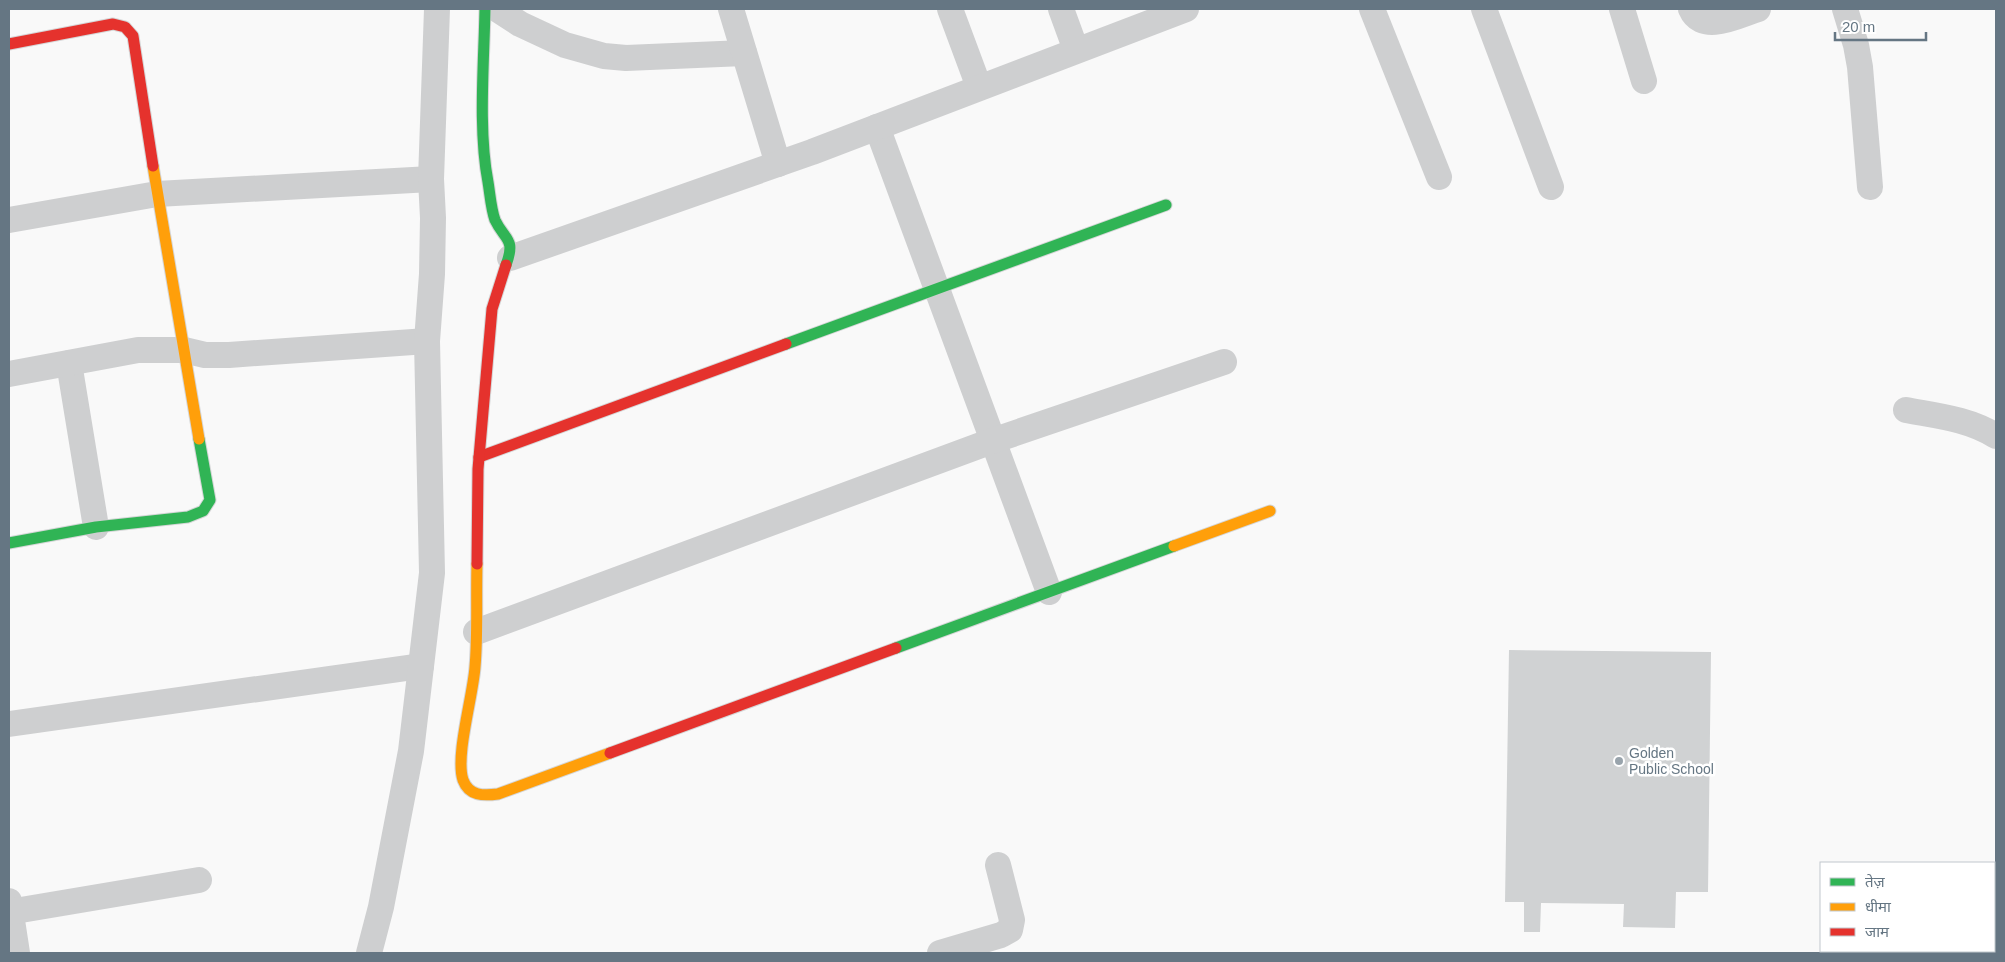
<svg xmlns="http://www.w3.org/2000/svg" width="2005" height="962" font-family="Arial,'Noto Sans Devanagari',sans-serif">
	<style>
		.building { fill: #d0d2d3 }
		.lines { fill: none; stroke-linecap: round; stroke-linejoin: round }
		.fast-casing { stroke: #d5d6d7; stroke-width: 13 }
		.slow-casing { stroke: #d5d6d7; stroke-width: 13 }
		.jam-casing { stroke: #d5d6d7; stroke-width: 13 }
		.street { stroke: #cecfd0; stroke-width: 26 }
		.fast { stroke: #30b455; stroke-width: 11 }
		.slow { stroke: #ff9f0a; stroke-width: 11 }
		.jam { stroke: #e5322d; stroke-width: 11 }
		.poi-dot { fill: #99a4ac; stroke: #fff; stroke-width: 2 }
		.labels { text-anchor: middle; dominant-baseline: central; stroke-width: 5; stroke-linejoin: round; paint-order: stroke }
		.poi-label { font-size: 14px; fill: #657683; stroke: #fff; text-anchor: start }
	</style>
	<rect width="100%" height="100%" fill="#f9f9f9"/>
	<polygon class="building" points="1509,650 1711,652 1708,892 1676,892 1675,928 1623,927 1624,904 1541,903 1540,932 1524,932 1524,902 1505,902"/>
	<g class="lines">
		<g class="fast-casing">
			<g id="fast">
				<path d="M 485,9 C 484,63 478,130 488,182 C 490,194 491,209 495,220 C 505,241 516,238 506,265"/>
				<polyline points="786,344 1166,205"/>
				<polyline points="9,543 96,527 188,517 203,511 210,500 199,439"/>
				<polyline points="896,648 1174,546"/>
			</g>
		</g>
		<g class="slow-casing">
			<g id="slow">
				<polyline points="153,166 199,439"/>
				<polyline points="1174,546 1270,511"/>
				<path d="M 477,564 C 476,598 478,633 475,667 C 473,696 455,756 463,780 C 469,796 483,796 498,794 L 610,753"/>
			</g>
		</g>
		<g class="jam-casing">
			<g id="jam">
				<polyline points="9,44 113,24 125,27 133,36 153,166"/>
				<polyline points="479,457 786,344"/>
				<polyline points="477,564 478,469 492,309 506,265"/>
				<polyline points="610,753 896,648"/>
			</g>
		</g>
		<g class="street">
			<polyline points="497,9 520,24 565,45 604,56 626,58 744,53"/>
			<polyline points="731,9 778,164"/>
			<polyline points="950,9 979,87"/>
			<polyline points="1061,9 1076,50"/>
			<polyline points="1372,9 1439,177"/>
			<polyline points="1484,9 1551,187"/>
			<polyline points="1622,9 1644,81"/>
			<path d="M 1691,9 C 1702,35 1739,15 1758,9"/>
			<polyline points="1845,9 1856,45 1860,67 1870,187"/>
			<polyline points="877,127 1049,592"/>
			<polyline points="9,220 157,194 431,179"/>
			<polyline points="510,258 812,152 1186,9"/>
			<polyline points="69,363 96,527"/>
			<polyline points="9,374 138,350 184,350 205,355 229,355 427,341"/>
			<path d="M 1906,410 C 1938,416 1969,419 1996,436"/>
			<polyline points="476,632 992,441 1224,362"/>
			<polyline points="9,724 421,666"/>
			<polyline points="9,901 17,953"/>
			<polyline points="9,912 199,880"/>
			<polyline points="369,953 381,907 411,751 432,573 427,341 432,274 433,218 431,179 437,9"/>
			<polyline points="940,953 1001,935 1010,930 1012,920 998,865"/>
		</g>
		<use href="#fast" class="fast"/>
		<use href="#slow" class="slow"/>
		<use href="#jam" class="jam"/>
	</g>
	<circle class="poi-dot" cx="1619" cy="761" r="5"/>
	<g class="labels">
		<g class="poi-label">
			<text x="1629" y="753">Golden<tspan x="1629" dy="16">Public School</tspan></text>
		</g>
	</g>
	<rect width="2005" height="962" fill="none" stroke="#657683" stroke-width="20"/>
	<rect x="1820" y="862" width="175" height="90" fill="#ffffff" stroke="#c1c8cd"/>
	<rect x="1830" y="878" width="25" height="8" fill="#30b455" stroke="#c1c8cd"/>
	<text x="1865" y="887" font-size="15" fill="#657683">तेज़</text>
	<rect x="1830" y="903" width="25" height="8" fill="#ff9f0a" stroke="#c1c8cd"/>
	<text x="1865" y="912" font-size="15" fill="#657683">धीमा</text>
	<rect x="1830" y="928" width="25" height="8" fill="#e5322d" stroke="#c1c8cd"/>
	<text x="1865" y="937" font-size="15" fill="#657683">जाम</text>
	<path d="M1835 32v8h91v-8" fill="none" stroke="#657683" stroke-width="2.5"/>
	<text x="1842" y="32" font-size="15" fill="#657683" stroke="#ffffff" stroke-width="4" paint-order="stroke">20 m</text>
</svg>
